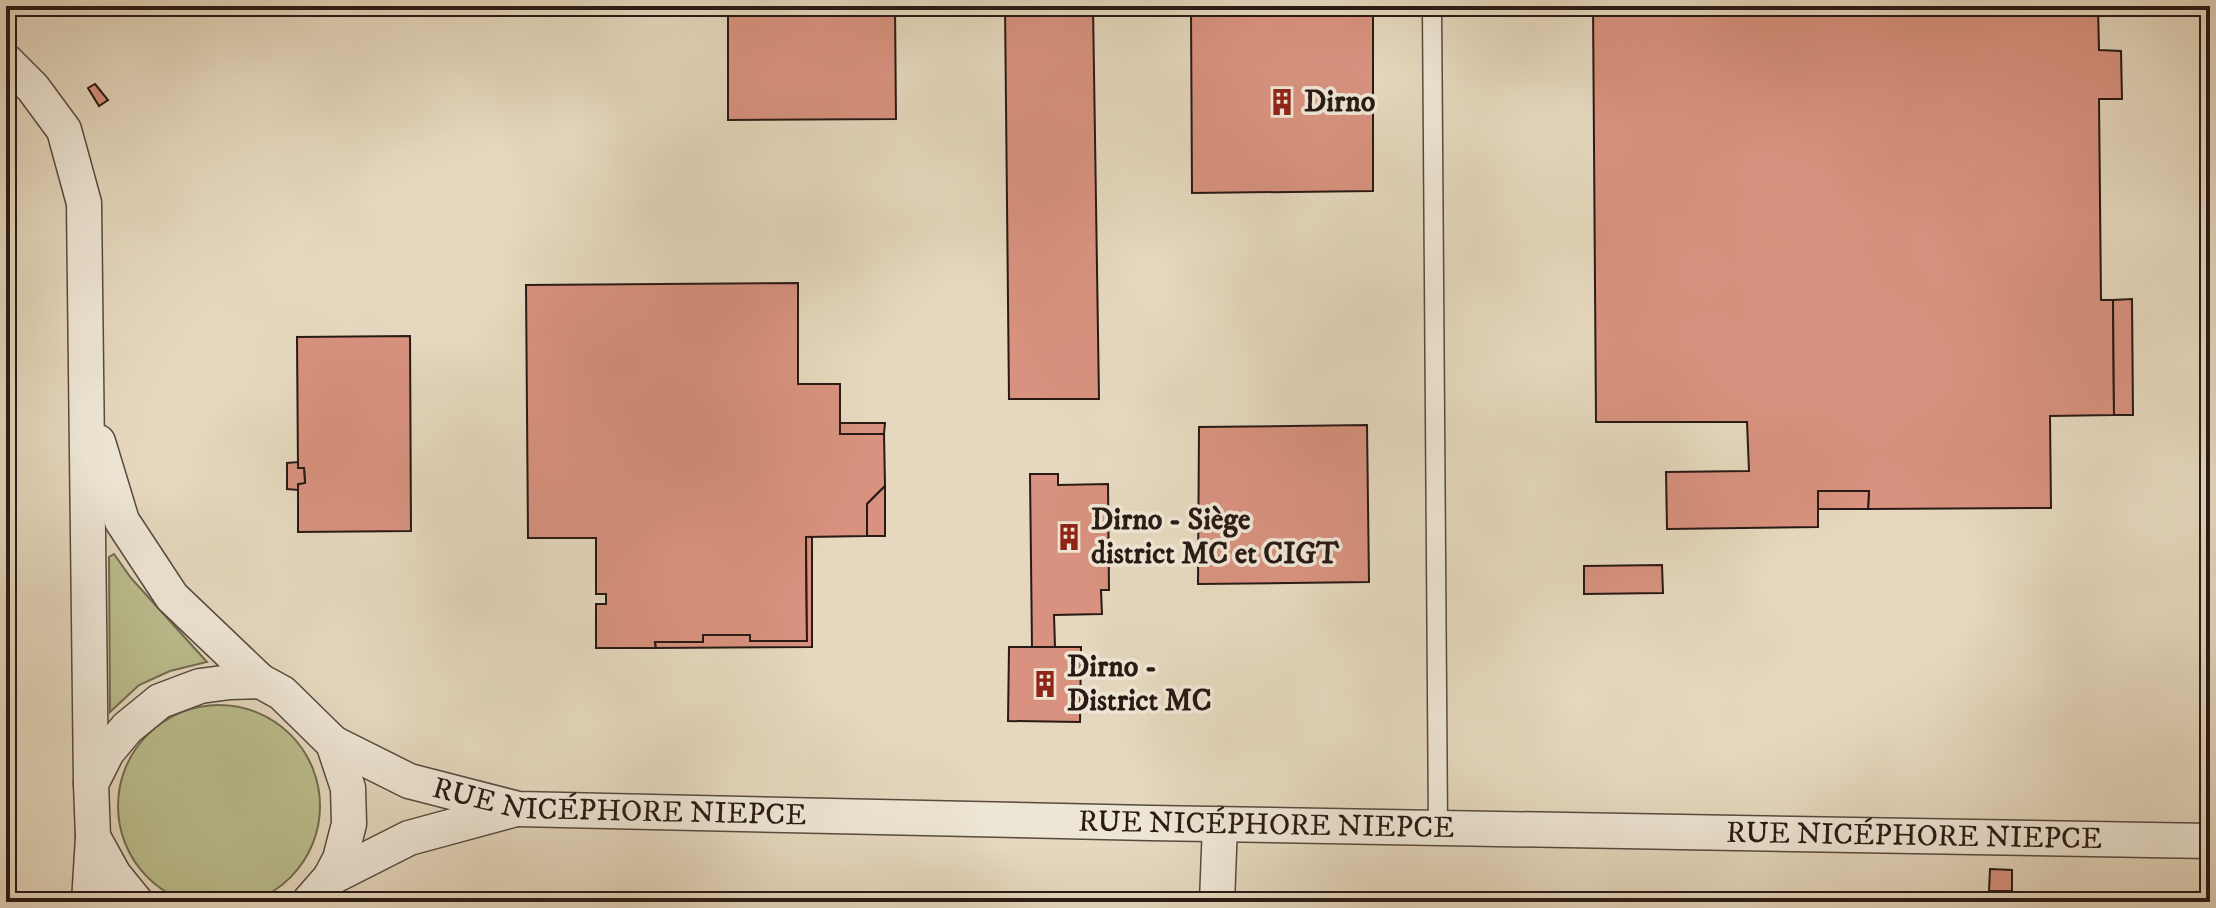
<svg xmlns="http://www.w3.org/2000/svg" width="2216" height="908" font-family="'IM FELL DW Pica',serif">
	<style>
		.green { fill: #bbbd8d; stroke: #726c51; stroke-width: 2 }
		.building { fill: #d8927f; stroke: #291a15; stroke-width: 2 }
		.lines { fill: none; stroke-linecap: round; stroke-linejoin: round }
		.lane-casing { stroke: #584a3f; stroke-width: 21 }
		.street-casing { stroke: #584a3f; stroke-width: 37 }
		.lane { stroke: #eee6d5; stroke-width: 18 }
		.street { stroke: #eee6d5; stroke-width: 34 }
		.labels { text-anchor: middle; dominant-baseline: central; stroke-width: 7; stroke-linejoin: round; paint-order: stroke }
		.poi-label { font-size: 30px; font-weight: bold; fill: #291a15; stroke: #eee6d5; text-anchor: start }
		.street-label { font-size: 30px; fill: #291a15; stroke: #eee6d5 }
	</style>
	<rect width="100%" height="100%" fill="#e5d8be"/>
	<filter id="stains"><feTurbulence type="fractalNoise" baseFrequency=".0025" numOctaves="4"/><feColorMatrix values="0 0 0 0 .2 0 0 0 0 .09 0 0 0 0 .02 0 0 0 .5 -.17"/></filter>
	<radialGradient id="worn" r=".72"><stop offset=".6" stop-color="#630" stop-opacity="0"/><stop offset="1" stop-color="#630" stop-opacity=".3"/></radialGradient>
	<g class="green">
		<polygon points="114,554 131,578 207,662 170,671 139,685 110,712 109,557"/>
		<circle cx="219" cy="806" r="101"/>
	</g>
	<g class="building">
		<polygon points="728,6 895,6 896,119 728,120"/>
		<polygon points="1005,6 1093,6 1099,399 1009,399"/>
		<polygon points="1593,6 2098,6 2099,50 2121,51 2122,99 2099,99 2101,300 2113,300 2114,415 2050,416 2051,508 1868,509 1869,491 1818,491 1818,527 1667,529 1666,472 1749,471 1747,422 1596,422"/>
		<polygon points="1373,11 1373,191 1192,193 1191,12"/>
		<polygon points="95,84 108,100 99,106 88,88"/>
		<polygon points="798,283 798,384 840,384 840,434 884,434 885,486 867,504 867,536 806,537 807,641 750,641 750,635 703,635 703,642 655,642 656,648 596,648 596,604 606,604 606,594 596,594 596,538 528,538 526,285"/>
		<polygon points="2132,299 2133,415 2114,415 2113,300"/>
		<polygon points="410,336 411,531 298,532 298,484 305,483 304,468 298,468 297,337"/>
		<polygon points="840,423 885,423 884,434 840,434"/>
		<polygon points="1367,425 1369,582 1198,584 1199,427"/>
		<polygon points="298,462 298,468 304,468 305,483 298,484 298,490 287,489 287,463"/>
		<polygon points="1030,474 1058,474 1058,485 1108,484 1109,590 1101,590 1102,614 1054,615 1055,647 1032,647"/>
		<polygon points="885,486 885,536 867,536 867,504"/>
		<polygon points="1818,491 1869,491 1868,509 1818,509"/>
		<polygon points="806,537 812,537 812,647 656,648 655,642 703,642 703,635 750,635 750,641 807,641"/>
		<polygon points="1662,565 1663,593 1584,594 1584,566"/>
		<polygon points="1009,647 1081,647 1080,722 1008,721"/>
		<polygon points="1990,869 2012,870 2012,891 1989,891"/>
	</g>
	<g class="lines">
		<g class="lane-casing">
			<polyline id="lane" points="1432,6 1438,828"/>
		</g>
		<g class="street-casing">
			<g id="street">
				<polyline points="6,61 33,88 64,130 84,203 91,784"/>
				<polyline points="98,442 122,521 172,597 260,681"/>
				<path id="s1" d="M 333,743 L 409,781 L 518,809 L 1150,823 L 2210,841"/>
				<polyline points="93,837 114,875 136,902"/>
				<polyline points="330,878 409,838 516,809"/>
				<polyline points="89,902 93,837 91,784 107,752 127,728 160,701 200,686 230,682 260,681 282,693 333,743 348,788 349,824 340,859 330,878 309,902"/>
				<polyline points="1217,902 1220,824"/>
			</g>
		</g>
		<use href="#lane" class="lane"/>
		<use href="#street" class="street"/>
	</g>
	<defs>
		<g id="building-bare" transform="scale(2.16)"><path d="M-4-6H4V6H1V3H-1V6H-4ZM-2.5-4.3h1.7v1.8h-1.7ZM.8-4.3h1.7v1.8H.8ZM-2.5-1h1.7V.8h-1.7ZM.8-1h1.7V.8H.8Z" fill="#8f2418" stroke="#eee6d5" stroke-width="2.5" paint-order="stroke"/></g>
	</defs>
	<g fill-rule="evenodd">
		<use href="#building-bare" x="1282" y="102"/>
		<use href="#building-bare" x="1069" y="537"/>
		<use href="#building-bare" x="1045" y="684"/>
	</g>
	<g class="labels">
		<g class="poi-label">
			<text x="1304" y="102">Dirno</text>
			<text x="1091" y="520">Dirno - Siège<tspan x="1091" dy="34">district MC et CIGT</tspan></text>
			<text x="1067" y="667">Dirno -<tspan x="1067" dy="34">District MC</tspan></text>
		</g>
		<g class="street-label">
			<text stroke="none"><textPath href="#s1" startOffset="298">RUE NICÉPHORE NIEPCE</textPath></text>
			<text stroke="none"><textPath href="#s1" startOffset="946">RUE NICÉPHORE NIEPCE</textPath></text>
			<text stroke="none"><textPath href="#s1" startOffset="1594">RUE NICÉPHORE NIEPCE</textPath></text>
		</g>
	</g>
	<rect width="2216" height="908" fill="none" stroke="#e5d8be" stroke-width="32"/>
	<rect x="8" y="8" width="2200" height="892" fill="none" stroke="#291a15" stroke-width="4"/>
	<rect x="16" y="16" width="2184" height="876" fill="none" stroke="#291a15" stroke-width="2"/>
	<rect width="100%" height="100%" filter="url(#stains)"/>
	<rect width="100%" height="100%" fill="url(#worn)"/>
</svg>
